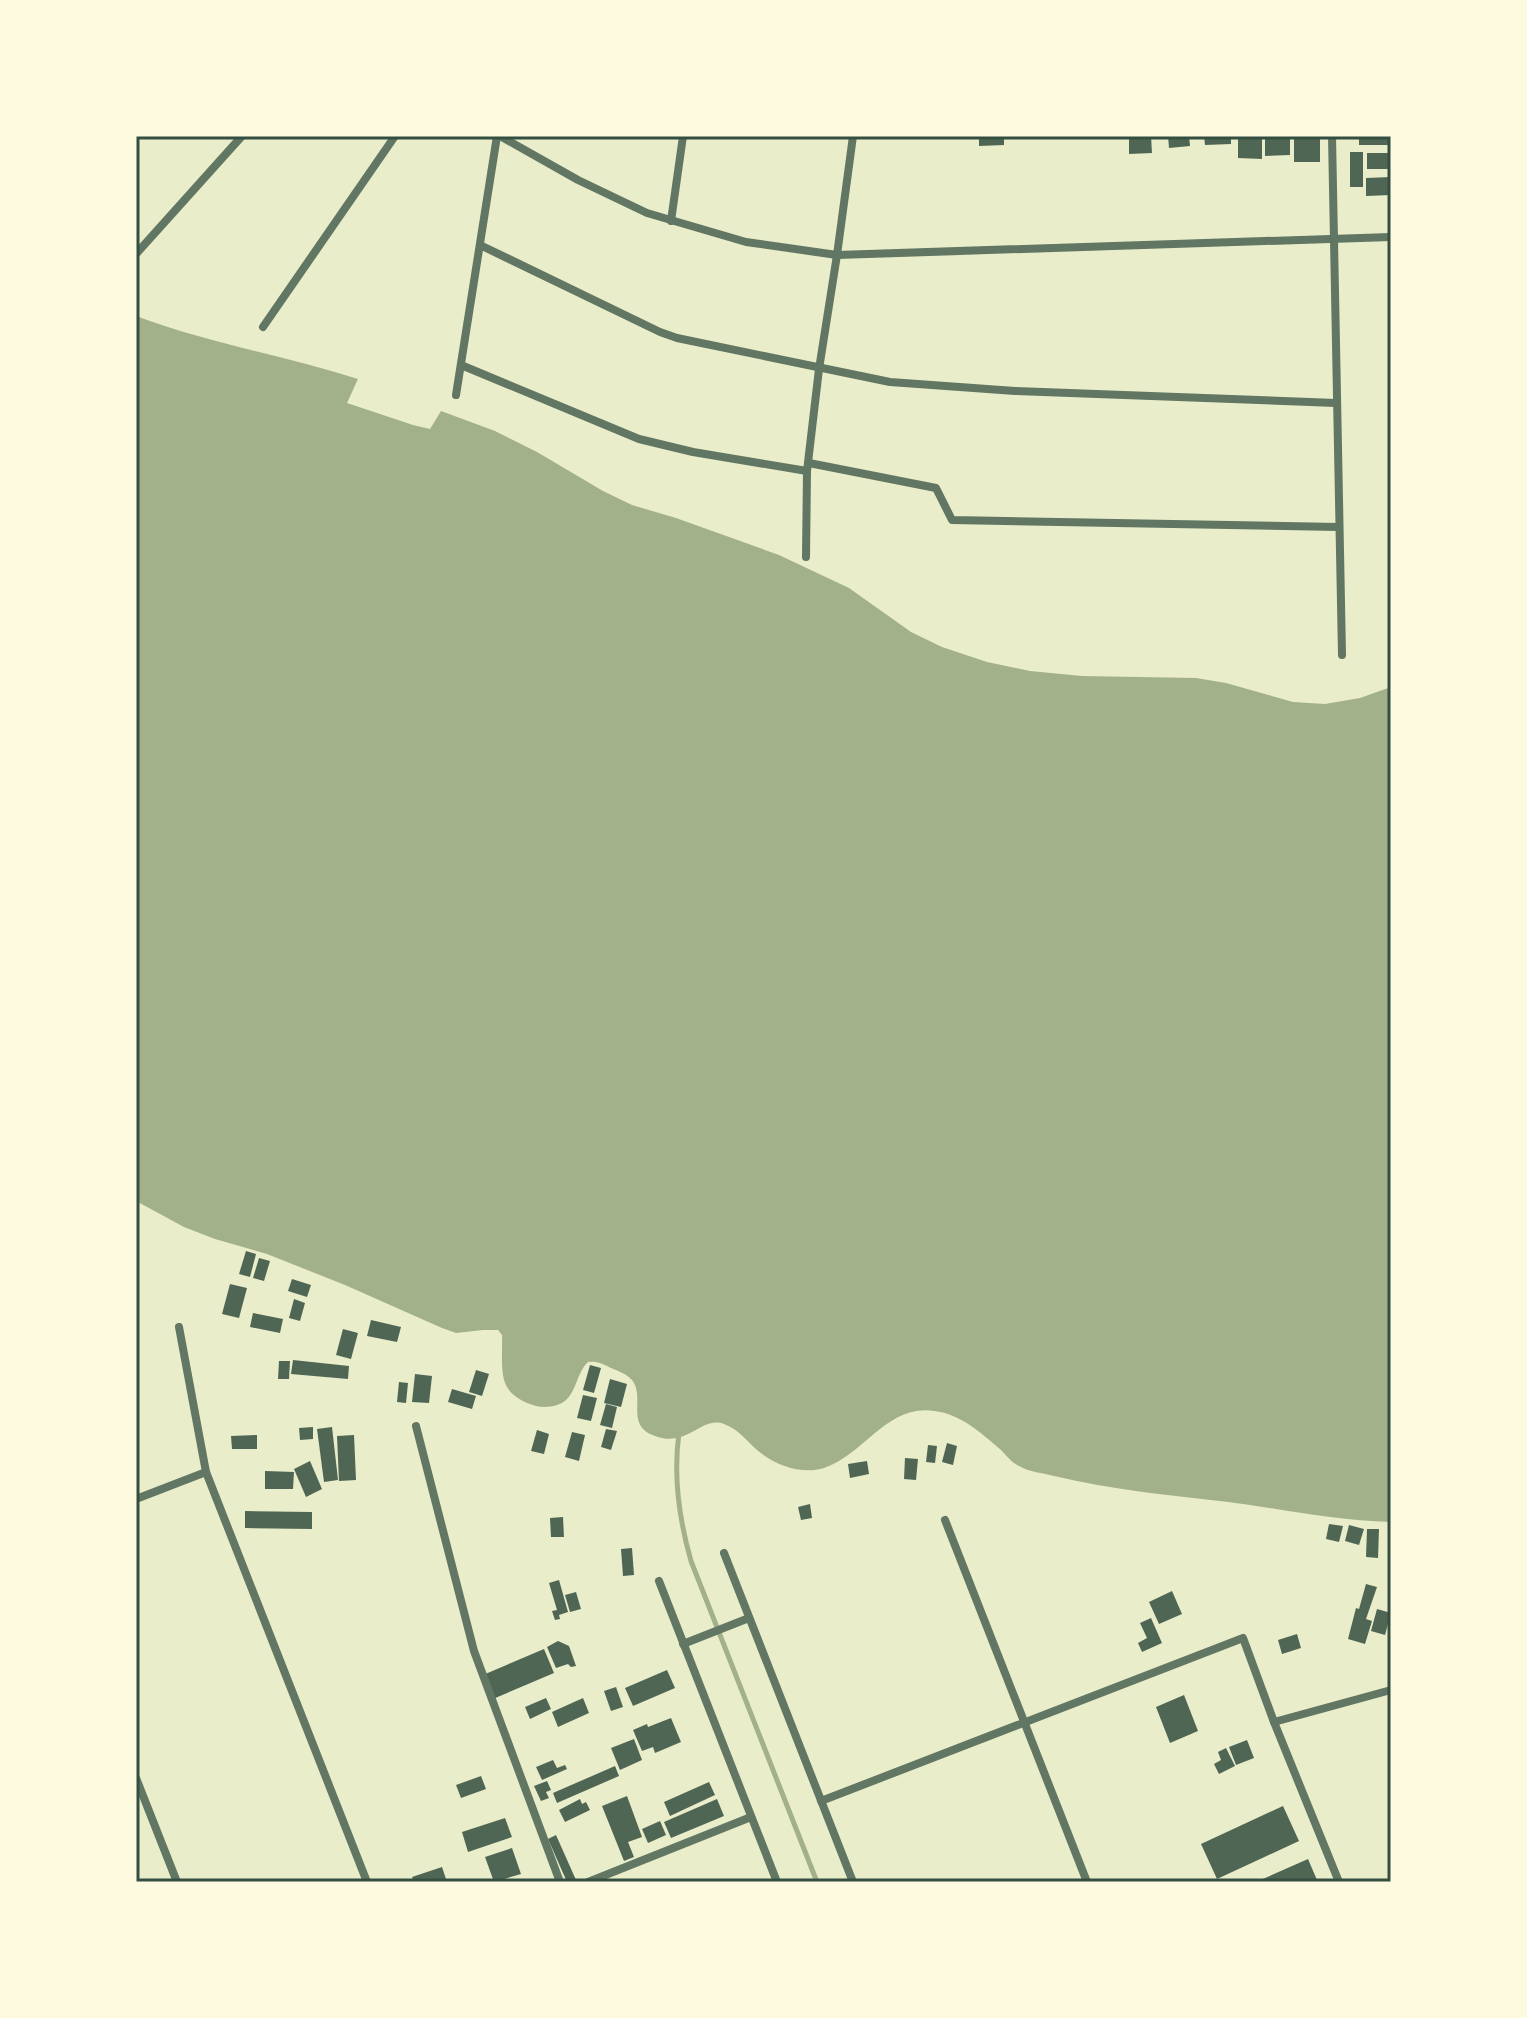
<svg xmlns="http://www.w3.org/2000/svg" width="1527" height="2018" font-family="Helvetica,sans-serif">
	<style>
		.water { fill: #a3b18a }
		.lines { fill: none; stroke-linecap: round; stroke-linejoin: round }
		.stream { stroke: #a3b18a; stroke-width: 5 }
		.building { fill: #4f6655 }
		.minor { stroke: #617663; stroke-width: 8 }
		.neatline { fill: none; stroke: #344e41; stroke-width: 3 }
	</style>
	<rect width="100%" height="100%" fill="#e9edc9"/>
	<path class="water" d="M 136,316 C 208,343 285,356 358,379 L 347,403 L 413,425 L 430,429 L 441,411 L 495,431 L 537,452 L 603,491 L 632,505 L 676,518 L 779,555 L 849,588 L 911,632 L 942,647 L 987,662 L 1030,671 L 1082,676 L 1196,678 L 1226,683 L 1293,702 L 1325,704 L 1360,698 L 1391,687 L 1391,1522 C 1336,1521 1283,1509 1228,1502 C 1170,1495 1112,1490 1054,1476 C 1043,1473 1029,1472 1019,1466 C 1012,1463 1006,1455 1001,1450 C 981,1433 961,1414 934,1411 C 887,1404 864,1455 824,1468 C 801,1475 775,1465 757,1450 C 746,1440 738,1429 724,1424 C 703,1416 689,1444 662,1438 C 621,1429 647,1399 632,1380 C 627,1374 618,1371 611,1368 C 603,1364 597,1361 588,1362 C 577,1372 577,1390 566,1400 C 558,1407 546,1408 536,1406 C 495,1394 503,1371 502,1335 L 498,1330 L 483,1330 L 456,1333 L 442,1328 L 345,1285 L 267,1254 L 215,1239 L 184,1227 L 136,1201 Z"/>
	<g class="lines">
		<path class="stream" d="M 679,1433 C 673,1476 679,1519 691,1561 L 817,1882"/>
	</g>
	<g class="building">
		<polygon points="979,136 1004,136 1004,145 979,146"/>
		<polygon points="1129,136 1151,136 1152,153 1129,154"/>
		<polygon points="1168,136 1189,136 1190,146 1169,148"/>
		<polygon points="1204,136 1231,136 1231,144 1205,145"/>
		<polygon points="1238,136 1262,136 1262,159 1238,158"/>
		<polygon points="1265,136 1290,136 1290,155 1265,156"/>
		<rect x="1294" y="136" width="26" height="26"/>
		<rect x="1359" y="136" width="32" height="9"/>
		<rect x="1350" y="152" width="13" height="35"/>
		<rect x="1367" y="153" width="24" height="16"/>
		<polygon points="1391,177 1391,195 1366,196 1366,178"/>
		<polygon points="246,1251 256,1254 250,1277 239,1274"/>
		<polygon points="259,1258 270,1261 264,1281 253,1278"/>
		<polygon points="292,1279 311,1285 307,1297 288,1291"/>
		<polygon points="230,1284 247,1288 239,1318 222,1314"/>
		<polygon points="294,1299 305,1303 300,1321 289,1318"/>
		<polygon points="253,1313 283,1319 280,1333 250,1327"/>
		<polygon points="371,1320 401,1327 397,1342 367,1336"/>
		<polygon points="343,1329 358,1333 351,1359 336,1355"/>
		<polygon points="293,1360 349,1366 348,1379 291,1374"/>
		<polygon points="279,1361 290,1361 289,1379 278,1379"/>
		<polygon points="590,1365 601,1368 594,1393 583,1390"/>
		<polygon points="476,1370 489,1374 482,1396 469,1392"/>
		<polygon points="415,1374 432,1376 429,1403 412,1402"/>
		<polygon points="610,1379 627,1384 621,1407 604,1403"/>
		<polygon points="399,1382 408,1383 406,1403 397,1402"/>
		<polygon points="452,1389 476,1396 472,1409 448,1402"/>
		<polygon points="583,1395 597,1398 591,1421 577,1418"/>
		<polygon points="606,1404 617,1407 612,1428 600,1425"/>
		<polygon points="313,1427 313,1439 300,1440 299,1428"/>
		<polygon points="332,1427 338,1480 324,1482 317,1429"/>
		<polygon points="606,1429 617,1431 611,1450 601,1447"/>
		<polygon points="537,1430 549,1434 544,1454 531,1451"/>
		<polygon points="572,1432 585,1435 579,1461 565,1457"/>
		<polygon points="257,1435 257,1449 232,1449 231,1436"/>
		<polygon points="354,1435 356,1480 339,1481 337,1436"/>
		<polygon points="947,1443 957,1446 953,1465 942,1462"/>
		<polygon points="928,1445 937,1446 935,1463 926,1462"/>
		<polygon points="905,1458 918,1459 916,1480 904,1479"/>
		<polygon points="310,1461 322,1489 306,1497 294,1469"/>
		<polygon points="867,1461 869,1474 850,1478 848,1464"/>
		<polygon points="265,1471 294,1472 293,1489 265,1489"/>
		<polygon points="810,1504 812,1518 801,1520 798,1507"/>
		<polygon points="245,1511 312,1512 312,1529 245,1528"/>
		<polygon points="563,1517 564,1537 551,1537 550,1518"/>
		<polygon points="1329,1524 1343,1526 1339,1542 1326,1539"/>
		<polygon points="1349,1525 1364,1529 1359,1545 1345,1541"/>
		<polygon points="1367,1529 1379,1529 1378,1558 1366,1557"/>
		<polygon points="632,1548 634,1575 623,1576 621,1549"/>
		<polygon points="559,1580 568,1612 559,1615 560,1619 555,1620 552,1611 557,1610 549,1583"/>
		<polygon points="1366,1584 1377,1587 1366,1619 1372,1621 1365,1644 1348,1639 1356,1608 1359,1609"/>
		<polygon points="1172,1591 1182,1614 1159,1624 1149,1602"/>
		<polygon points="576,1592 581,1609 570,1612 565,1595"/>
		<polygon points="1377,1609 1391,1613 1385,1635 1371,1631"/>
		<polygon points="1151,1618 1162,1643 1142,1652 1138,1643 1147,1638 1140,1623"/>
		<polygon points="1297,1634 1301,1648 1282,1654 1278,1640"/>
		<polygon points="558,1641 569,1646 576,1666 571,1667 568,1664 556,1668 547,1647"/>
		<polygon points="544,1649 554,1673 493,1699 483,1675"/>
		<polygon points="667,1670 675,1688 633,1706 625,1688"/>
		<polygon points="616,1687 623,1707 611,1711 604,1691"/>
		<polygon points="1184,1695 1198,1731 1170,1743 1156,1707"/>
		<polygon points="546,1698 551,1709 530,1719 525,1707"/>
		<polygon points="583,1698 589,1713 558,1727 552,1712"/>
		<polygon points="671,1718 681,1742 655,1753 653,1747 642,1751 633,1730 647,1724 648,1727"/>
		<polygon points="634,1739 642,1760 620,1770 611,1748"/>
		<polygon points="1247,1740 1254,1758 1236,1765 1229,1747"/>
		<polygon points="1226,1748 1235,1766 1219,1774 1214,1764 1221,1760 1218,1752"/>
		<polygon points="553,1760 557,1768 565,1765 567,1769 542,1780 536,1767"/>
		<polygon points="615,1766 619,1776 557,1803 553,1793"/>
		<polygon points="481,1776 486,1789 461,1798 456,1785"/>
		<polygon points="547,1781 551,1790 546,1792 549,1798 541,1801 534,1786"/>
		<polygon points="709,1782 715,1795 670,1816 664,1802"/>
		<polygon points="627,1796 642,1837 628,1842 634,1857 624,1861 602,1806"/>
		<polygon points="580,1799 582,1804 586,1802 590,1810 565,1822 559,1810"/>
		<polygon points="717,1799 724,1816 671,1838 664,1822"/>
		<polygon points="1283,1806 1299,1841 1217,1879 1201,1844"/>
		<polygon points="505,1818 512,1837 468,1852 462,1832"/>
		<polygon points="660,1821 666,1835 648,1843 642,1829"/>
		<polygon points="556,1835 576,1880 570,1882 567,1882 548,1839"/>
		<polygon points="512,1848 521,1874 494,1882 485,1857"/>
		<polygon points="1308,1859 1317,1880 1312,1882 1256,1882"/>
		<polygon points="442,1867 447,1882 414,1882 412,1877"/>
	</g>
	<g class="lines">
		<g class="minor">
			<polyline points="500,136 578,180 647,213 746,242 837,255 1391,237"/>
			<polyline points="1332,136 1342,655"/>
			<polyline points="671,221 683,136"/>
			<polyline points="480,245 660,332 677,338 890,382 1015,391 1336,403"/>
			<polyline points="136,254 242,136"/>
			<polyline points="263,327 395,136"/>
			<polyline points="461,365 639,439 693,452 807,471"/>
			<polyline points="456,395 497,136"/>
			<polyline points="809,463 936,488 952,520 1339,527"/>
			<polyline points="806,557 807,471 819,369 837,255 853,136"/>
			<polyline points="179,1327 206,1472 367,1882"/>
			<polyline points="416,1426 474,1651 560,1882"/>
			<polyline points="136,1499 206,1472"/>
			<polyline points="945,1520 1087,1882"/>
			<polyline points="724,1553 853,1882"/>
			<polyline points="659,1581 777,1882"/>
			<polyline points="683,1644 749,1618"/>
			<polyline points="1274,1722 1391,1690"/>
			<polyline points="136,1778 177,1882"/>
			<polyline points="821,1801 1243,1638 1274,1722 1339,1882"/>
			<polyline points="588,1882 751,1817"/>
		</g>
	</g>
	<rect width="1527" height="2018" fill="none" stroke="#fefae0" stroke-width="276"/>
	<rect x="138" y="138" width="1251" height="1742" class="neatline"/>
</svg>
